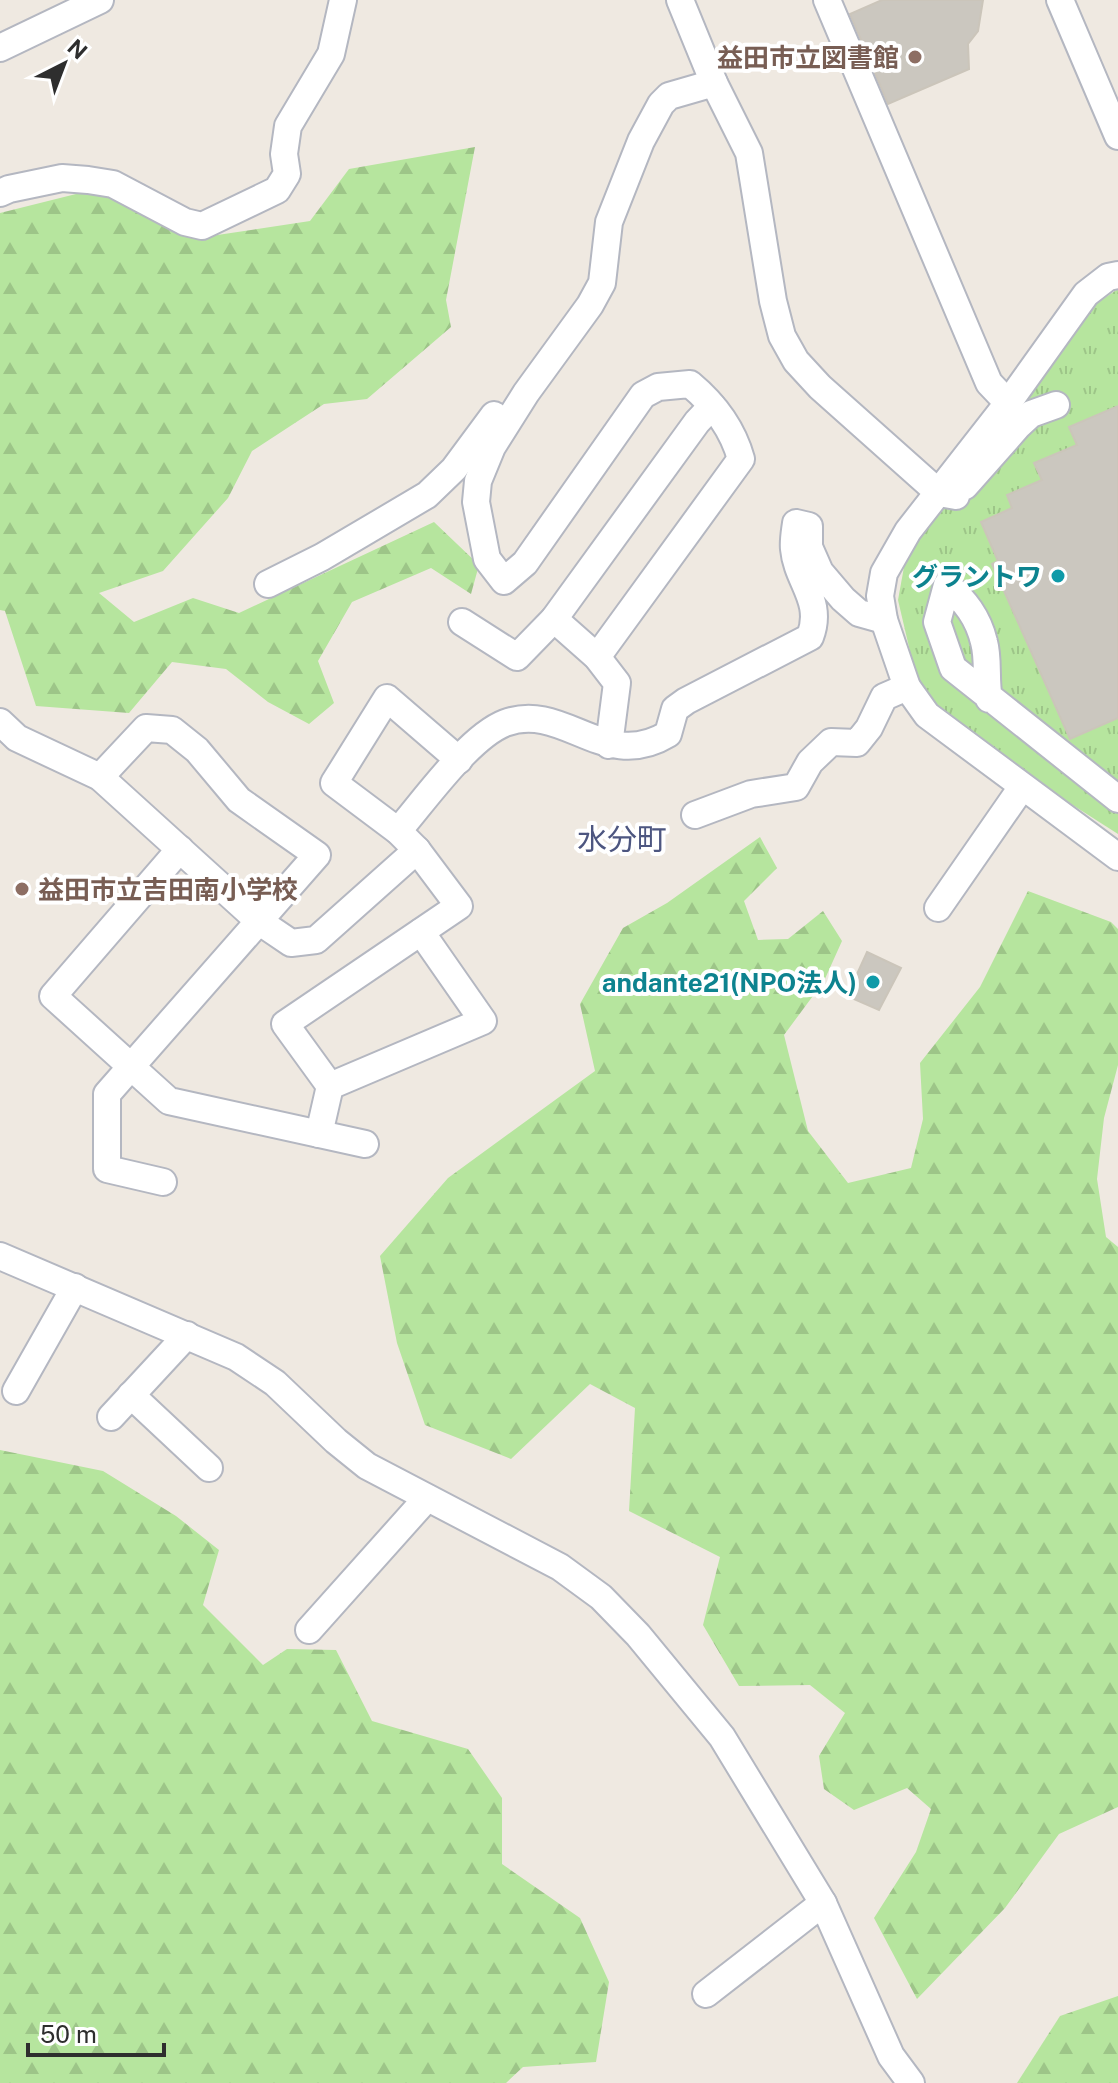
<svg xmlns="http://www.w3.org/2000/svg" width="1118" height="2083" font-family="'Public Sans','Noto Sans JP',sans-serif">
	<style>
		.grass { fill: url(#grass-tufts) }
		.forest { fill: url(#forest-firs) }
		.building { fill: #cbc7bf; stroke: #cbc5ba; stroke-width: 2 }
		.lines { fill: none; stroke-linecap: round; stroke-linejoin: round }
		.minor-casing { stroke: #b4b7c1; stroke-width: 30 }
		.minor { stroke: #fff; stroke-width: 26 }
		.education-dot { fill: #8d6e63; stroke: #fff; stroke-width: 3 }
		.culture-dot { fill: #0f9aa8; stroke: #fff; stroke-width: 3 }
		.labels { text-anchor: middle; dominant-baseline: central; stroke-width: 8; stroke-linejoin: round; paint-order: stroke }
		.education-label { font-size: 26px; font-weight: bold; fill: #785e54; stroke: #fff; text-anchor: end }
		.culture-label { font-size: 26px; font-weight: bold; fill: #0d838f; stroke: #fff; text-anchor: end }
		.quarter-label { font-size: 30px; fill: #4d5680; stroke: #fff }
	</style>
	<defs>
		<pattern id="grass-tufts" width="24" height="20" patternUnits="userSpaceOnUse" patternTransform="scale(2)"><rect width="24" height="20" fill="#b6e59e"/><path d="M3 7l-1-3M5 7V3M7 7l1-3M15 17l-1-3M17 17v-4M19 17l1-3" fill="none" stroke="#9dc588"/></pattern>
		<pattern id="forest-firs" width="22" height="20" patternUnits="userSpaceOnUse" patternTransform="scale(2)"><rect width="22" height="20" fill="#b6e59e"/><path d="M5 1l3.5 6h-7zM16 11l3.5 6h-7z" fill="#9dc588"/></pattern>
	</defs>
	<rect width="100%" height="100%" fill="#efe9e1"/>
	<polygon class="grass" points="1118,289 1118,834 1071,804 932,701 916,677 898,600 906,556 925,524 1091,307"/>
	<g class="forest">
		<polygon points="475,147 446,300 451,327 367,399 324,404 252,451 228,498 163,571 99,593 134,622 193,598 239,613 434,522 479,565 471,594 431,568 352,602 318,661 334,703 309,724 268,702 226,669 172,662 129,713 36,706 5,611 0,610 0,213 104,187 204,237 310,221 349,169"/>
		<polygon points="760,837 777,868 744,901 758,940 788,939 823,911 842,941 824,981 784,1035 808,1131 848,1183 911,1168 923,1119 920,1063 980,987 1028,891 1111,922 1118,929 1118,1065 1104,1118 1097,1179 1106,1237 1118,1247 1118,1807 1059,1834 1005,1908 917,1999 874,1918 916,1852 931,1809 907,1788 854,1810 824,1789 819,1756 845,1713 810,1685 739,1686 703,1625 720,1557 629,1511 635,1408 590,1384 511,1459 425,1425 397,1343 380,1256 448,1178 595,1071 580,1004 623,928 667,903"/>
		<polygon points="0,1450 103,1471 176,1516 219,1550 203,1605 263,1665 287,1649 336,1650 372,1721 468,1749 502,1798 502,1864 580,1918 609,1982 596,2062 523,2067 506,2083 0,2083"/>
		<polygon points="1118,1996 1118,2083 1017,2083 1060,2016"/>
	</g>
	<g class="building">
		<polygon points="882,0 983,0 978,31 968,44 969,69 888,104 850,14"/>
		<polygon points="1118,406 1118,718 1070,739 992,564 998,561 981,522 1012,508 1007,495 1042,480 1034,463 1077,445 1069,427"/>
		<polygon points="867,952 901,968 879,1010 847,996"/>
	</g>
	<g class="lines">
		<g class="minor-casing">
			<g id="minor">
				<polyline points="680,0 714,83 749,153 773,301 782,336 796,361 820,387 939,493 956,496 958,489 965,486 1018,426 1031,414 1056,405"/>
				<polyline points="827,0 989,383 1008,403"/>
				<polyline points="1060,0 1118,136"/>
				<polyline points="0,48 100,0"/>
				<polyline points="0,193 9,189 62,178 88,180 113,184 185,222 202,226 277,190 287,174 284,154 288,126 331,54 343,0"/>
				<polyline points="1118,275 1108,277 1086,294 1008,403 908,531 884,573 880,596 884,620 907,687 927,715 1118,857"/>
				<polyline points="268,584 322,557 427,495 454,469 494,415"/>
				<polyline points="554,619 597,657 617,683 609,745"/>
				<polyline points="462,622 517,657 554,619 697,422 712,406"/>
				<path d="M 597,657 L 741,459 C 733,430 714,404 690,384 L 658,387 L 643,395 L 525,563 L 504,581 L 487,559 L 476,502 L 478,481 L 492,447 L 526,393 L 590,305 L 602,283 L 609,222 L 641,141 L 661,104 L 669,96 L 714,83"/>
				<path d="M 989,699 C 985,680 989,660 984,642 C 978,617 965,601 947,585 L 937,622 L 953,668 L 1118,799"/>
				<polyline points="0,722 17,738 100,777 260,922 291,943 316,940 417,850"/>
				<polyline points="100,777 146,728 172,730 197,750 239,800 317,855 107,1094 107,1169 163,1182"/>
				<polyline points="695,815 751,794 796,787 810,762 831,742 857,743 869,728 884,697 907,687"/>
				<path d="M 398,831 C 424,801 469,737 505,723 C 564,701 604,773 668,734 L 675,709 L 686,701 L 810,637 C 824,601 797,582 794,549 C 793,541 795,531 796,523 L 809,526 L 809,547 L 820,572 L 843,599 L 859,613 L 884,620"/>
				<polyline points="180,849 53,996 169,1101 365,1144"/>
				<polyline points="938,908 1022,787"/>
				<polyline points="330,1086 285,1024 459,906 417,850 398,831 334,783 387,698 459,760"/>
				<polyline points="319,1134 330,1086 483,1021 421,932"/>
				<polyline points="0,1256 236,1357 275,1383 336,1441 367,1466 560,1567 601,1597 638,1635 722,1737 823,1903 891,2056 911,2083"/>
				<polyline points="16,1391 75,1287"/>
				<polyline points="131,1395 209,1468"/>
				<polyline points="111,1417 187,1335"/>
				<polyline points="309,1630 427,1498"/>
				<polyline points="706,1994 823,1903"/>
			</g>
		</g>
		<use href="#minor" class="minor"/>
	</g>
	<g class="education-dot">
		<circle cx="915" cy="57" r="8"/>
		<circle cx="22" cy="889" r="8"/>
	</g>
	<g class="culture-dot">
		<circle cx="1058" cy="576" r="8"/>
		<circle cx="873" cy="982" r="8"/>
	</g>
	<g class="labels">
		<g class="education-label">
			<text x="899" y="57">益田市立図書館</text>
			<text x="38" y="889" text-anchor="start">益田市立吉田南小学校</text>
		</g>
		<g class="culture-label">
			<text x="1042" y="576">グラントワ</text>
			<text x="857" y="982">andante21(NPO法人)</text>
		</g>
		<g class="quarter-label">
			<text x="622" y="839">水分町</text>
		</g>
	</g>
	<g transform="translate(64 64) rotate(42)" stroke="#ffffff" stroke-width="6" paint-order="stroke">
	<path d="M0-6L14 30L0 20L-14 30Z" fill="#2e2e2e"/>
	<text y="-12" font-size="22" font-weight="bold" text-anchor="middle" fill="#2e2e2e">N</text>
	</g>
	<path d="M28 2043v12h136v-12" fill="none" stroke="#2e2e2e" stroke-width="4"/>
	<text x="40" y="2043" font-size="24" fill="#2e2e2e" stroke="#ffffff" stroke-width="6" paint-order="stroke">50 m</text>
</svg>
